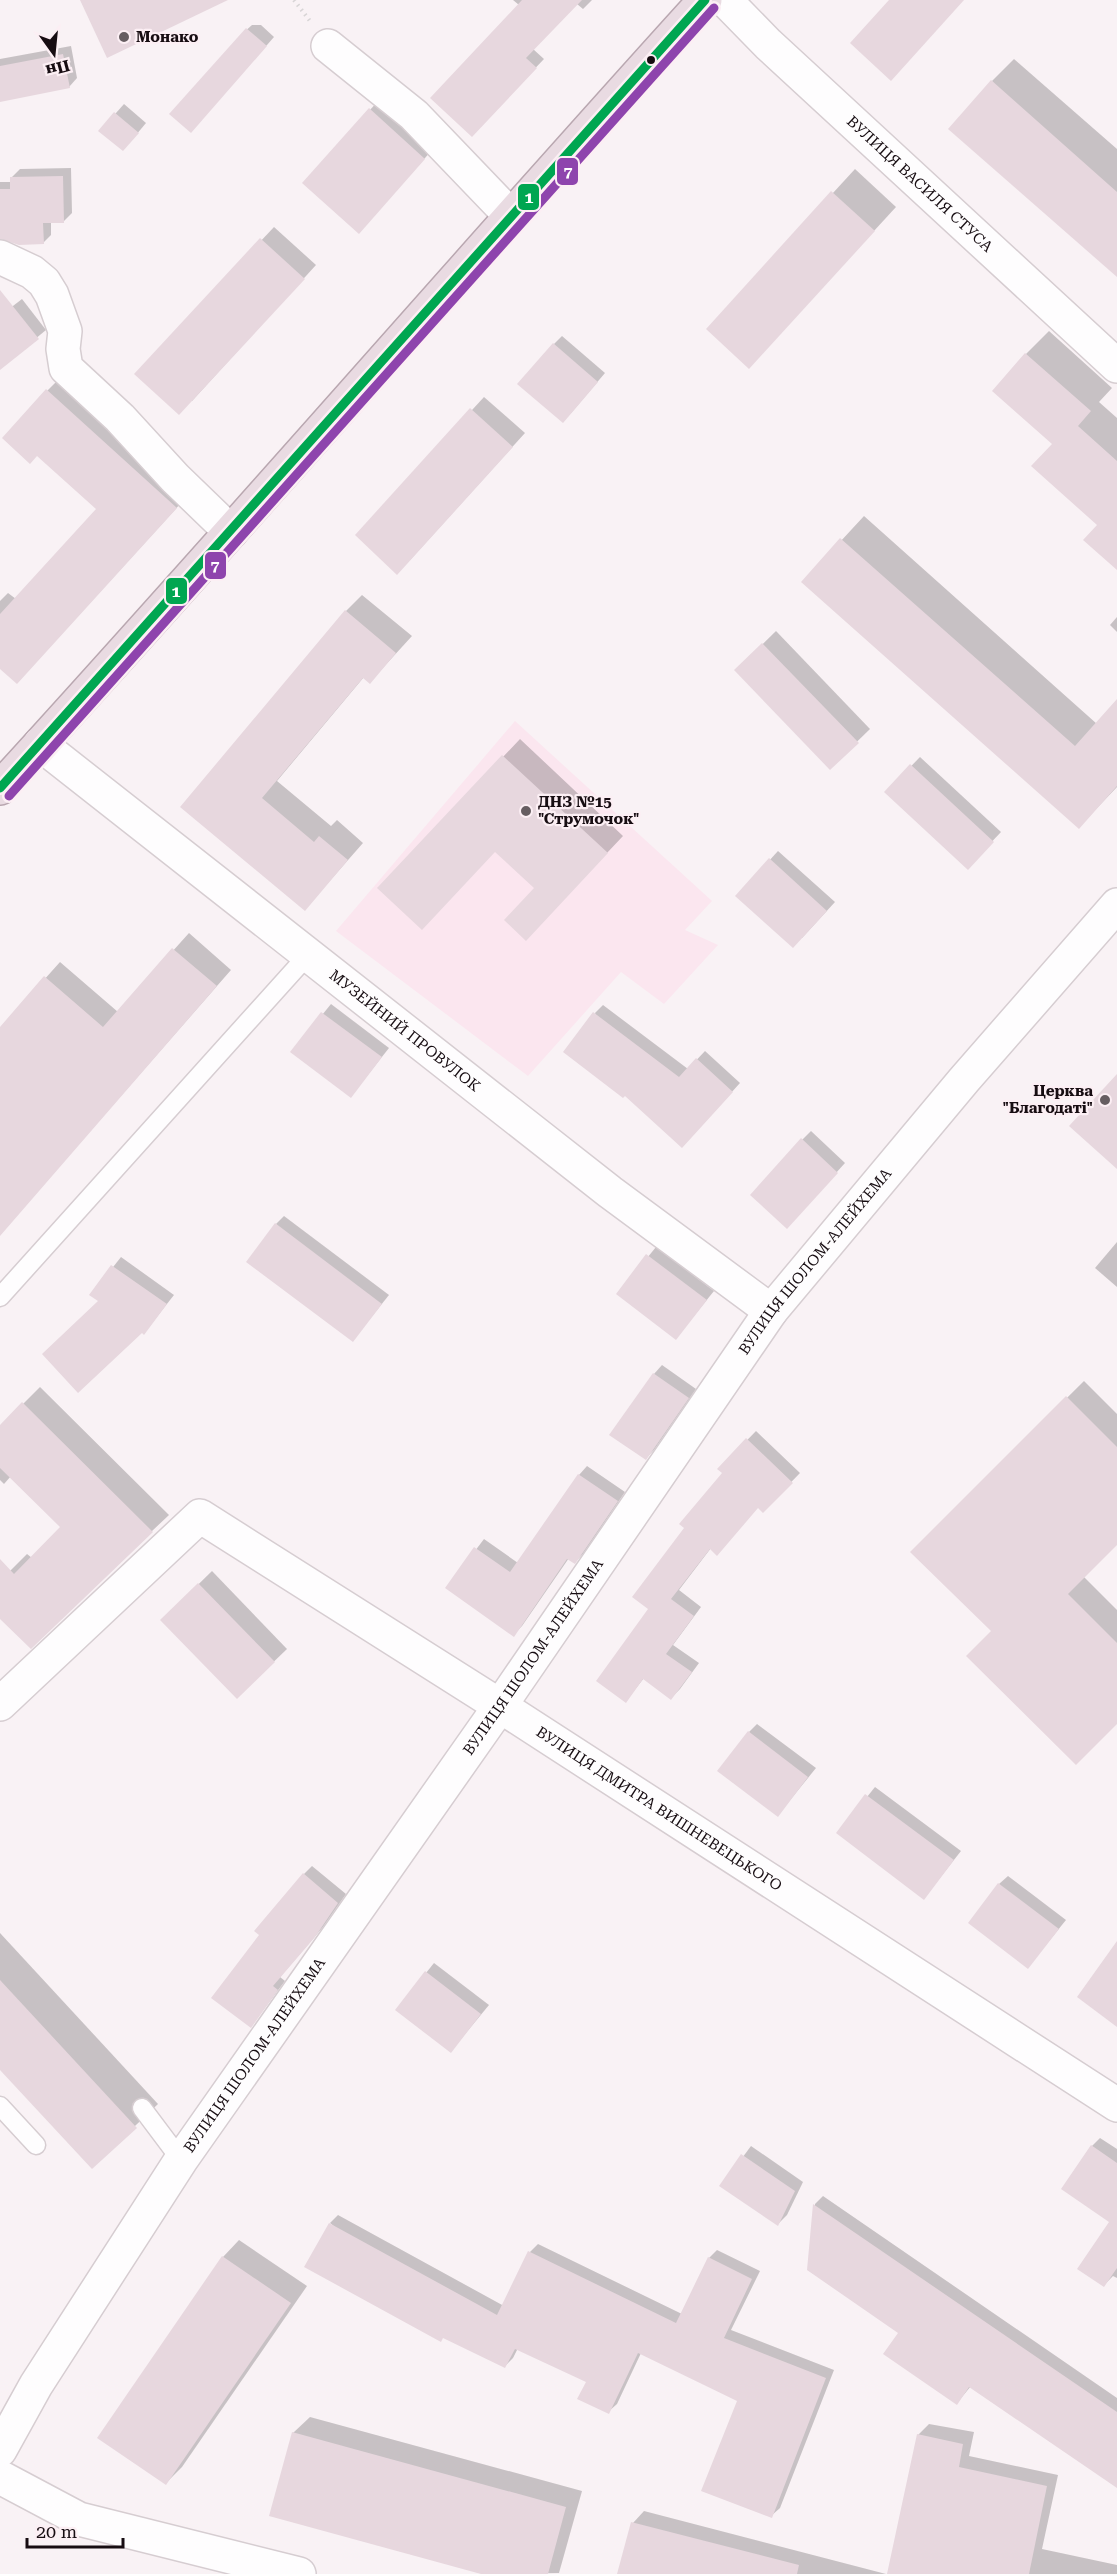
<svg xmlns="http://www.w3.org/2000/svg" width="1117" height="2574" font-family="'Roboto Serif',serif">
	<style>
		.built { fill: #fbe6ef }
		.shadow { fill: #0003 }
		.building { fill: #e7d7de }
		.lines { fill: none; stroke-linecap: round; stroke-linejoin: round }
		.lane-casing { stroke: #d6cdd1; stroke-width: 21 }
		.street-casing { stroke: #d6cdd1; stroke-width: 36 }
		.secondary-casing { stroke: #d6cdd1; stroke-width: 36 }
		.highway-casing { stroke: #b9a7b0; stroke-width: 36 }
		.path { stroke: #d8d5d6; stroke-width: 4; stroke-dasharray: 1.5 4.5; stroke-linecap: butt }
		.lane { stroke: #fefdfe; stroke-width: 18 }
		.street { stroke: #fefdfe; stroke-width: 33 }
		.secondary { stroke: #fefdfe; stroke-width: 33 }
		.highway { stroke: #e9dbe2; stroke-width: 33 }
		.bus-1-casing { stroke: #fceff4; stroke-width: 14 }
		.bus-2-casing { stroke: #fceff4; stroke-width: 14 }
		.bus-1 { stroke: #00a651; stroke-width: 9 }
		.bus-2 { stroke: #8e44ad; stroke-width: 9 }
		.poi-dot { fill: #665d61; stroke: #fceff4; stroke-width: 2 }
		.bus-dot { fill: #170d12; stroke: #fceff4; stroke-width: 2 }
		.labels { text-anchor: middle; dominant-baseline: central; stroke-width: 4.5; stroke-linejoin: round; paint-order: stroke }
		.poi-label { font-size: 15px; font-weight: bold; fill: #170d12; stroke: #fceff4; text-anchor: start }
		.street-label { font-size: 15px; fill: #170d12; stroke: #fceff4 }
		.line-badge { stroke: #fceff4; stroke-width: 2 }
		.badge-label { font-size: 16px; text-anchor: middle; font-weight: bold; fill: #fff }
	</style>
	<rect width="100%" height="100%" fill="#f9f2f5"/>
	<polygon class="built" points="515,721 712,901 685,930 718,945 664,1004 621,972 528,1076 336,931"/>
	<g class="shadow">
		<polygon points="513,0 592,0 583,9 577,4 533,49 544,59 480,126 519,5"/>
		<polygon points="252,25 261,25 274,37 199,122 243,33"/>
		<polygon points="71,46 77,78 69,87 0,100 0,59"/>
		<polygon points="1014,59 1117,149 1117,275 992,81"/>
		<polygon points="378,101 433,149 367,223 370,110"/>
		<polygon points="124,104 146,123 131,141 100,131"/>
		<polygon points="71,168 72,213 64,221 51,221 51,235 43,243 0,237 0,182 11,182 11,178 20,169"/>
		<polygon points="855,169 896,207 749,367 708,329"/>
		<polygon points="274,227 316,265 192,401 136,374"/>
		<polygon points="22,299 46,330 0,368 0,316"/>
		<polygon points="1049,331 1112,388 1099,402 1117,418 1117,568 1099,525 1054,444 1026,354"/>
		<polygon points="562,336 605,373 571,413 554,344"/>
		<polygon points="64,374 192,491 33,665 0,667 0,601 8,593 16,599 98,508 47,391"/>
		<polygon points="484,397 525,433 410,560 357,535"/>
		<polygon points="864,516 1097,724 1117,702 1117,787 1079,827 803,582"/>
		<polygon points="362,595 412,636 370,682 364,677 277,781 331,826 337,820 363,843 305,909 182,807 346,611"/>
		<polygon points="1117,617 1117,632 1110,625"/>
		<polygon points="776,631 870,729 830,768 736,670"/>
		<polygon points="520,739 623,836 542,922 536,888 495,851 379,888"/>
		<polygon points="920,757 1001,832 968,867 886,792"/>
		<polygon points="778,851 835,902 802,938 737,896"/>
		<polygon points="189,933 231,970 5,1228 0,1223 0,1029 60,962 118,1012"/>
		<polygon points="331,1004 389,1048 351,1096 293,1051"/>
		<polygon points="603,1005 688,1069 705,1051 740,1083 690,1138 625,1094 595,1013"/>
		<polygon points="811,1131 845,1163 795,1218 802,1140"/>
		<polygon points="284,1216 389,1295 353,1340 276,1224"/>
		<polygon points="1117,1242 1117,1287 1095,1268"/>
		<polygon points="656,1247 714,1291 676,1338 618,1294"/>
		<polygon points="121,1257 174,1295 144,1333 91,1295"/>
		<polygon points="662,1365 696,1389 654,1450 646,1458 654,1374"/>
		<polygon points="1084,1381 1117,1414 1117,1543 1083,1576 1117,1610 1117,1721 993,1631 912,1552"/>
		<polygon points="40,1387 169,1515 152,1531 0,1617 0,1581 27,1554 32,1558 62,1527 11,1476 4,1484 0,1480 0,1427"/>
		<polygon points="756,1431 800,1473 763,1511 758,1506 711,1548 679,1590 701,1607 673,1645 699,1663 680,1689 671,1698 644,1678 626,1701 650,1609 686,1528 724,1473 719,1469"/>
		<polygon points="587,1466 625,1492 583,1554 575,1562 569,1558 522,1626 513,1635 447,1588 484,1539 518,1563 579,1475"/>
		<polygon points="212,1571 287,1649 237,1697 162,1620"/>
		<polygon points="757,1724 816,1768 778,1815 749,1732"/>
		<polygon points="875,1787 961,1851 924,1898 838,1833"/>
		<polygon points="312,1866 346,1894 323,1927 280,1977 285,1981 251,2026 304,1874"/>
		<polygon points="1008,1876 1066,1920 1028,1967 999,1884"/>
		<polygon points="0,1933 158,2104 92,2167 0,2068"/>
		<polygon points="434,1963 489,2005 451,2051 397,2009"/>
		<polygon points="1100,2138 1117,2149 1117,2278 1113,2276 1103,2286 1111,2221 1092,2146"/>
		<polygon points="751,2146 803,2182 787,2215 778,2224 722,2185"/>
		<polygon points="823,2196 1117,2398 1117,2487 971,2386 957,2403 900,2332 808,2270 815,2204"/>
		<polygon points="338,2215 504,2306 530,2252 538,2244 682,2314 709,2258 717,2250 760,2271 731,2330 834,2370 780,2508 771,2516 738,2400 641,2353 617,2404 608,2412 588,2381 518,2348 513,2358 505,2366 330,2223"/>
		<polygon points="239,2240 307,2286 182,2467 166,2483 99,2438 223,2257"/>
		<polygon points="310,2417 582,2491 559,2573 487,2574 293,2433"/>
		<polygon points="929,2424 974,2432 969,2456 1058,2475 1042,2549 1117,2565 1117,2574 888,2574 918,2435"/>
		<polygon points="644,2511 886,2574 619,2574 633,2523"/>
	</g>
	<g class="building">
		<polygon points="80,0 228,0 107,58"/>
		<polygon points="522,0 582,0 526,58 537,68 472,137 430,98"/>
		<polygon points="889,0 964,0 891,81 850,43"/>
		<polygon points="246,28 267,46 191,133 169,114"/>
		<polygon points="63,54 70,88 0,102 0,66"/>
		<polygon points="991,80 1117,192 1117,277 948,129"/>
		<polygon points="369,108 425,159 359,234 302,183"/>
		<polygon points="114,112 139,133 123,151 98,131"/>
		<polygon points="63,176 64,223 43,223 44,244 19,245 0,239 0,189 10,189 10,177"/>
		<polygon points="831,191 875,231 749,369 706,329"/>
		<polygon points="260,238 305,279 179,415 134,374"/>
		<polygon points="0,290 39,339 0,370"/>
		<polygon points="553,343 598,382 563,423 517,384"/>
		<polygon points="1025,353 1091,411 1078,426 1117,461 1117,570 1083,540 1097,525 1031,466 1052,444 992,391"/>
		<polygon points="46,389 177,508 17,684 0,669 0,614 96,509 37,456 30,464 2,438"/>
		<polygon points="470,408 513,447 397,575 355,535"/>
		<polygon points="840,538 1075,746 1117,699 1117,786 1079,829 801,582"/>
		<polygon points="345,610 396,653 370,684 363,678 262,798 314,842 319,836 348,860 305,911 180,807"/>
		<polygon points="762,643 859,743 830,770 734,670"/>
		<polygon points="502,755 608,853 526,941 504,920 534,888 495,852 422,930 377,888"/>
		<polygon points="910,764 994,842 968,870 884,792"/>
		<polygon points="769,858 827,911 793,948 735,896"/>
		<polygon points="172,948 217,986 0,1236 0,1027 44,976 103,1027"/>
		<polygon points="321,1012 382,1057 351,1098 290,1052"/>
		<polygon points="593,1012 679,1077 696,1058 733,1092 682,1148 625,1096 623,1098 563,1052"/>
		<polygon points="1117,1074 1117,1169 1069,1126"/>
		<polygon points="801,1138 838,1173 787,1229 750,1195"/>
		<polygon points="275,1223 382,1304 353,1342 246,1262"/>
		<polygon points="646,1254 707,1300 676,1340 616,1294"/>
		<polygon points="111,1265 167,1304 144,1335 142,1333 78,1393 42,1354 98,1301 89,1295"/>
		<polygon points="653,1373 689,1398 646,1460 609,1435"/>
		<polygon points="1066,1396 1117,1447 1117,1545 1068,1594 1117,1643 1117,1724 1076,1765 966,1656 991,1631 910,1552"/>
		<polygon points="22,1402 153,1532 31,1649 0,1619 0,1559 14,1574 60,1527 0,1468 0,1425"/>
		<polygon points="746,1438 793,1483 763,1513 758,1508 717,1556 710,1549 671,1599 694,1616 666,1654 692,1672 671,1700 643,1679 626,1703 596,1681 648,1609 632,1597 684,1528 679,1524 722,1473 717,1469"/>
		<polygon points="578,1474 618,1501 575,1564 567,1559 514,1637 445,1588 474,1547 510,1572"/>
		<polygon points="198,1583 275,1662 237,1699 160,1620"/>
		<polygon points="748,1731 808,1777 778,1817 717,1771"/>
		<polygon points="865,1794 954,1860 924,1900 836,1833"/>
		<polygon points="303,1873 338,1903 315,1937 273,1986 278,1990 251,2028 211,1998 259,1935 254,1931"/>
		<polygon points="998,1883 1059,1929 1028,1969 968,1923"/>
		<polygon points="1117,1941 1117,2027 1077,1997"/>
		<polygon points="425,1971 481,2014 451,2053 395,2010"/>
		<polygon points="0,1980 137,2128 92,2169 0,2070"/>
		<polygon points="1091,2145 1117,2163 1117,2268 1104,2287 1077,2269 1109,2222 1061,2189"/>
		<polygon points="741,2154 795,2191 778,2226 719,2186"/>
		<polygon points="813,2204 1117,2412 1117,2488 969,2387 957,2405 883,2354 898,2333 807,2270"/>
		<polygon points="329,2223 497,2315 528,2251 676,2323 708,2257 752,2279 724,2338 826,2378 772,2518 701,2491 737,2401 638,2353 609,2414 577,2399 586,2382 515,2349 505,2368 443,2338 441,2342 304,2267"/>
		<polygon points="222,2256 291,2303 166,2485 97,2438"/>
		<polygon points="292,2432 566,2507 548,2574 481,2574 269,2516"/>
		<polygon points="917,2434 963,2444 959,2467 1047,2486 1029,2574 887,2574"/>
		<polygon points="631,2522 799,2565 797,2574 617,2574"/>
	</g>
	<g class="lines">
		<g class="lane-casing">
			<g id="lane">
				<polyline points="0,1297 307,956"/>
				<polyline points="0,2106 36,2145"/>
				<polyline points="142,2108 181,2160"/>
			</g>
		</g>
		<g class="street-casing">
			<g id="street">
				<path id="s1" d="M 725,0 L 768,44 L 1117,366"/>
				<polyline points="328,46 414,115 510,215"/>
				<polyline points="0,257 32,272 44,282 52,295 65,331 63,349 66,368 120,418 175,478 231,532"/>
				<path id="s2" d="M 40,744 L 610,1192 L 771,1311"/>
				<path id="s3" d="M 0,1704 L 200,1516 L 500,1706 L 1117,2105"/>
			</g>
		</g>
		<g class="secondary-casing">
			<g id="secondary">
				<path id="s4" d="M 0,2450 L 36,2385 L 181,2160 L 500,1706 L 771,1311 L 964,1080 L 1117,905"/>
				<polyline points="0,2477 79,2519 299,2574"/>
			</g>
		</g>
		<g class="highway-casing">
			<path id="highway" d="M 0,788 C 238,528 468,261 705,0"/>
		</g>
		<polyline class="path" points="294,0 310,21"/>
		<use href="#lane" class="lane"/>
		<use href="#street" class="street"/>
		<use href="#secondary" class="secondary"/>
		<use href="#highway" class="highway"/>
		<g class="bus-1-casing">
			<polyline id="bus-1" points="0,788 705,0"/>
		</g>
		<g class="bus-2-casing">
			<polyline id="bus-2" points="9,796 714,8"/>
		</g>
		<use href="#bus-1" class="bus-1"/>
		<use href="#bus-2" class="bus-2"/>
	</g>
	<g class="poi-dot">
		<circle cx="124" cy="37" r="6"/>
		<circle cx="526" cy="811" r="6"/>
		<circle cx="1105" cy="1100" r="6"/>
	</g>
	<circle class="bus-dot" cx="651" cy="60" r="5"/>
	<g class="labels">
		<g class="poi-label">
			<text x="136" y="37">Монако</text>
			<text x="538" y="802">ДНЗ №15<tspan x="538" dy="17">"Струмочок"</tspan></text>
			<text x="1093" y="1091" text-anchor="end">Церква<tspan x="1093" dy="17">"Благодаті"</tspan></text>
		</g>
		<g class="street-label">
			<text stroke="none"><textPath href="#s1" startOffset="268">ВУЛИЦЯ ВАСИЛЯ СТУСА</textPath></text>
			<text stroke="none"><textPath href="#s2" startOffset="464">МУЗЕЙНИЙ ПРОВУЛОК</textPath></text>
			<text stroke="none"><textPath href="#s4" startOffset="1442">ВУЛИЦЯ ШОЛОМ-АЛЕЙХЕМА</textPath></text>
			<text stroke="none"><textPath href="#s4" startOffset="956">ВУЛИЦЯ ШОЛОМ-АЛЕЙХЕМА</textPath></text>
			<text stroke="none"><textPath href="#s3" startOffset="819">ВУЛИЦЯ ДМИТРА ВИШНЕВЕЦЬКОГО</textPath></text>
			<text stroke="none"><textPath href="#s4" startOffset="470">ВУЛИЦЯ ШОЛОМ-АЛЕЙХЕМА</textPath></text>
		</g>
	</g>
	<g class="line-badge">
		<rect x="556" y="157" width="23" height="29" rx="6" fill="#8e44ad"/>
		<rect x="517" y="183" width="23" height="28" rx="6" fill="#00a651"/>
		<rect x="204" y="551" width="23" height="29" rx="6" fill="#8e44ad"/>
		<rect x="165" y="577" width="23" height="28" rx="6" fill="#00a651"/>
	</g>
	<g class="badge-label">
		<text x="568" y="177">7</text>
		<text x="529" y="203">1</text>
		<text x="215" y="571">7</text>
		<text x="176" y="597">1</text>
	</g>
	<g transform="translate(54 54) rotate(165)" stroke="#fceff4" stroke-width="4.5" paint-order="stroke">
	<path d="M0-4.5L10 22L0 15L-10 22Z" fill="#170d12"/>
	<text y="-9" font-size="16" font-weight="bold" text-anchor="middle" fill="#170d12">Пн</text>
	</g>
	<path d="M27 2538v9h96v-9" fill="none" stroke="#170d12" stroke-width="3"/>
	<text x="36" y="2538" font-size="18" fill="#170d12" stroke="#fceff4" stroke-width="4.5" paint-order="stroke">20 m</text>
</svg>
